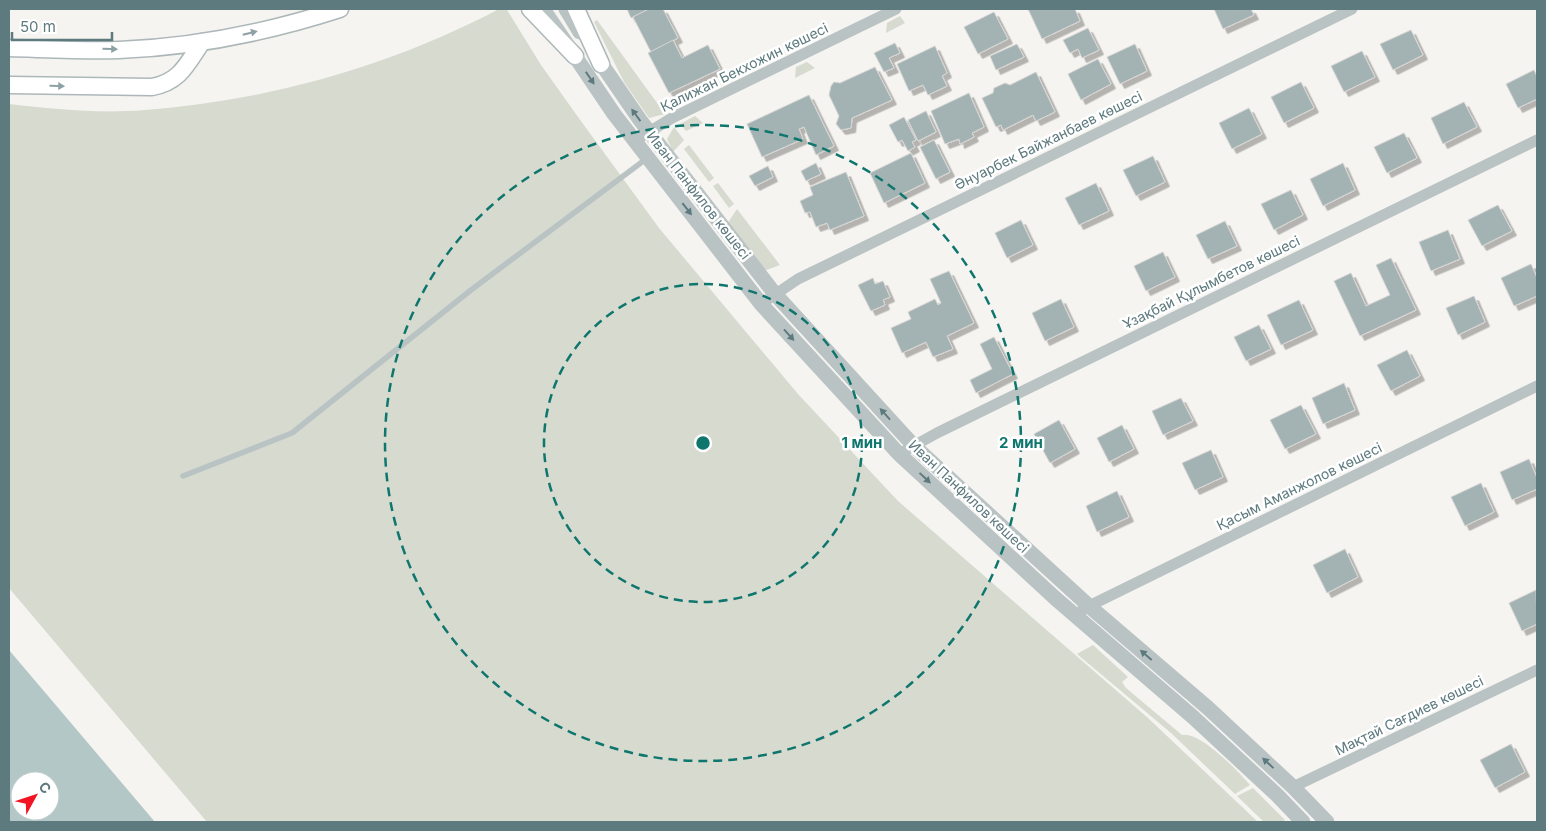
<svg xmlns="http://www.w3.org/2000/svg" width="1546" height="831" font-family="Inter,sans-serif">
	<style>
		.green { fill: #d6dacf }
		.water { fill: #b2c7c6; fill-rule: evenodd }
		.building { fill: #a3b2b3; stroke: #d6d5d3; filter: url(#shadow) }
		.lines { fill: none; stroke-linecap: round; stroke-linejoin: round }
		.secondary-casing { stroke: #adb7b9; stroke-width: 19 }
		.service { stroke: #bac3c4; stroke-width: 5.5 }
		.minor { stroke: #bac3c4; stroke-width: 11 }
		.tertiary { stroke: #bac3c4; stroke-width: 15 }
		.secondary { stroke: #fff; stroke-width: 16 }
		.oneway { fill: #8ea2a5 }
		.oneway2 { fill: #5d7a7e }
		.ring { fill: none; stroke: #0f766e; stroke-width: 2.5; stroke-dasharray: 9 6 }
		.labels { text-anchor: middle; dominant-baseline: central; stroke-width: 5; stroke-linejoin: round; paint-order: stroke }
		.street-label { font-size: 14px; fill: #5d7a7e; stroke: #fff }
		.centre { fill: #0f766e; stroke: #fff; stroke-width: 2.5 }
		.ring-label { font-size: 15px; text-anchor: middle; font-weight: bold; fill: #0f766e; stroke: #fff; stroke-width: 5; stroke-linejoin: round; paint-order: stroke }
	</style>
	<defs>
		<filter id="shadow"><feDropShadow dx="4.5" dy="4.5" stdDeviation="0" flood-color="#0004"/></filter>
	</defs>
	<rect width="100%" height="100%" fill="#f5f4f0"/>
	<g class="green">
		<path d="M 499,9 L 507,10 L 541,65 L 578,117 L 659,228 L 798,394 L 898,501 L 1148,718 L 1258,822 L 207,822 L 9,588 L 9,104 C 54,109 99,114 145,110 C 267,101 391,66 499,9 Z"/>
		<polygon points="900,16 905,23 886,33 887,23"/>
		<polygon points="597,20 665,114 649,118 624,82 594,22"/>
		<polygon points="764,56 763,66 755,70 747,64"/>
		<polygon points="807,62 815,68 795,78 796,67"/>
		<polygon points="695,116 703,123 686,131 680,124"/>
		<polygon points="674,127 684,140 673,152 667,139"/>
		<polygon points="689,145 714,178 709,182 684,149"/>
		<polygon points="718,183 734,204 729,208 713,186"/>
		<polygon points="737,209 780,265 764,271 727,224"/>
		<path d="M 1093,645 L 1128,677 L 1122,682 L 1126,688 L 1182,735 C 1200,731 1238,771 1250,785 L 1235,794 L 1171,733 L 1077,654 Z"/>
		<polygon points="1253,788 1285,820 1281,822 1264,822 1237,796"/>
	</g>
	<path class="water" d="M 9,650 L 155,822 L 9,822 ZM 20,781 L 50,781 L 50,811 L 20,811 Z"/>
	<g class="building">
		<polygon points="627,9 649,9 631,18"/>
		<polygon points="649,9 663,9 678,38 651,52 633,17"/>
		<polygon points="1028,9 1075,9 1080,21 1042,39"/>
		<polygon points="1214,9 1251,9 1254,15 1223,29"/>
		<polygon points="994,12 1008,39 978,54 964,27"/>
		<polygon points="1088,28 1099,50 1082,58 1078,49 1070,53 1063,40"/>
		<polygon points="1411,30 1423,55 1393,70 1380,44"/>
		<polygon points="673,40 682,58 708,45 720,69 669,93 648,53"/>
		<polygon points="895,43 900,53 889,58 894,68 884,72 874,53"/>
		<polygon points="1017,44 1024,57 996,70 990,56"/>
		<polygon points="1135,44 1147,71 1120,84 1107,57"/>
		<polygon points="935,46 947,73 942,76 947,86 928,95 923,85 909,91 897,64"/>
		<polygon points="1362,51 1375,77 1344,92 1331,66"/>
		<polygon points="1098,59 1111,84 1081,100 1068,74"/>
		<polygon points="875,67 892,100 852,118 851,128 841,130 836,124 839,116 829,95 831,86 834,82 840,83"/>
		<polygon points="1534,70 1537,77 1537,99 1518,108 1506,84"/>
		<polygon points="1036,72 1055,112 1036,121 1033,115 1003,130 1001,125 996,127 982,98 993,93 994,88 1005,83 1010,85"/>
		<polygon points="1301,82 1314,108 1284,123 1271,97"/>
		<polygon points="969,93 984,127 972,133 974,137 960,144 959,139 945,144 931,111"/>
		<polygon points="809,95 834,146 816,155 804,127 799,129 803,139 762,157 747,124"/>
		<polygon points="1464,102 1477,127 1443,144 1431,118"/>
		<polygon points="1249,108 1262,134 1232,149 1219,123"/>
		<polygon points="926,111 936,132 918,141 908,120"/>
		<polygon points="904,117 916,140 912,142 915,147 908,151 902,140 898,142 889,125"/>
		<polygon points="1404,133 1417,158 1387,173 1374,147"/>
		<polygon points="934,140 950,172 936,179 920,147"/>
		<polygon points="911,153 925,183 884,203 870,173"/>
		<polygon points="1153,156 1165,182 1136,196 1123,170"/>
		<polygon points="816,163 821,174 806,181 801,171"/>
		<polygon points="1343,163 1355,190 1323,206 1310,179"/>
		<polygon points="768,166 773,177 755,186 749,176"/>
		<polygon points="846,172 864,216 830,230 827,223 816,227 810,212 805,213 800,201 813,195 810,187"/>
		<polygon points="1096,183 1109,211 1079,225 1065,198"/>
		<polygon points="1291,190 1303,215 1274,230 1261,204"/>
		<polygon points="1498,205 1512,231 1482,246 1468,220"/>
		<polygon points="1021,220 1033,245 1007,258 995,233"/>
		<polygon points="1225,221 1237,246 1208,259 1196,235"/>
		<polygon points="1448,230 1460,259 1431,271 1419,242"/>
		<polygon points="1163,252 1175,277 1146,291 1134,266"/>
		<polygon points="1391,258 1416,310 1360,336 1334,281 1351,273 1366,306 1390,295 1376,265"/>
		<polygon points="1531,264 1537,278 1537,296 1514,306 1501,278"/>
		<polygon points="949,271 974,323 947,336 953,349 933,357 926,342 902,353 891,328 911,319 908,312 935,299 938,305 941,303 930,279"/>
		<polygon points="873,278 875,284 883,281 890,297 883,300 885,305 871,311 858,285"/>
		<polygon points="1474,296 1485,322 1458,335 1446,308"/>
		<polygon points="1061,299 1074,327 1045,341 1032,313"/>
		<polygon points="1299,300 1313,330 1281,345 1267,315"/>
		<polygon points="1259,325 1271,349 1246,361 1234,337"/>
		<polygon points="994,337 1013,374 976,393 970,380 992,369 980,344"/>
		<polygon points="1407,350 1420,376 1391,391 1377,365"/>
		<polygon points="1344,383 1355,410 1323,424 1312,398"/>
		<polygon points="1181,398 1193,421 1163,435 1152,411"/>
		<polygon points="1301,405 1316,434 1285,449 1270,420"/>
		<polygon points="1059,420 1075,449 1050,463 1034,434"/>
		<polygon points="1122,425 1134,449 1109,462 1097,438"/>
		<polygon points="1211,450 1223,477 1195,490 1182,463"/>
		<polygon points="1529,459 1537,478 1537,489 1512,500 1500,472"/>
		<polygon points="1481,483 1494,512 1465,526 1451,497"/>
		<polygon points="1117,491 1129,517 1097,532 1086,506"/>
		<polygon points="1345,549 1358,577 1327,593 1313,565"/>
		<polygon points="1536,590 1537,624 1522,631 1509,603"/>
		<polygon points="1511,744 1525,772 1495,788 1480,760"/>
	</g>
	<g class="lines">
		<g class="secondary-casing">
			<g id="secondary">
				<polyline points="530,9 575,56"/>
				<polyline points="576,9 601,64"/>
				<path d="M 9,48 C 46,49 83,51 119,50 C 194,47 269,32 340,9"/>
				<path d="M 9,85 L 152,87 C 180,82 187,64 202,42"/>
			</g>
		</g>
		<polyline class="service" points="183,476 292,433 471,290 646,159"/>
		<g class="minor">
			<polyline points="634,141 672,118 896,9"/>
			<polyline points="761,304 798,279 1352,9"/>
			<polyline points="899,454 937,433 1537,140"/>
			<polyline points="1075,615 1089,606 1537,386"/>
			<polyline points="1293,787 1537,670"/>
		</g>
		<g class="tertiary">
			<polyline points="543,9 614,114 761,304 899,454 1055,598 1193,717 1277,795 1303,822"/>
			<polyline points="566,9 580,32"/>
			<polyline points="594,53 640,120 775,294 914,446 1089,606 1208,708 1293,787 1327,822"/>
		</g>
		<use href="#secondary" class="secondary"/>
	</g>
	<defs><path id="oneway-solid" d="M-6-.8H1V-3.2L6.5 0L1 3.2V.8H-6Z" transform="scale(1.25)"/></defs>
	<g class="oneway">
		<use href="#oneway-solid" transform="translate(250 33) rotate(-14)"/>
		<use href="#oneway-solid" transform="translate(110 49) rotate(1)"/>
		<use href="#oneway-solid" transform="translate(57 86) rotate(1)"/>
	</g>
	<g class="oneway2">
		<use href="#oneway-solid" transform="translate(590 78) rotate(56)"/>
		<use href="#oneway-solid" transform="translate(636 115) rotate(-126)"/>
		<use href="#oneway-solid" transform="translate(687 209) rotate(52)"/>
		<use href="#oneway-solid" transform="translate(789 335) rotate(48)"/>
		<use href="#oneway-solid" transform="translate(885 414) rotate(-132)"/>
		<use href="#oneway-solid" transform="translate(925 478) rotate(43)"/>
		<use href="#oneway-solid" transform="translate(1146 655) rotate(-139)"/>
		<use href="#oneway-solid" transform="translate(1268 763) rotate(-137)"/>
	</g>
	<g class="ring">
		<circle cx="703" cy="443" r="159"/>
		<circle cx="703" cy="443" r="318"/>
	</g>
	<g class="labels">
		<g class="street-label">
			<text transform="translate(744 67) rotate(-26)">Қалижан Бекхожин көшесі</text>
			<text transform="translate(1048 140) rotate(-26)">Әнуарбек Байжанбаев көшесі</text>
			<text transform="translate(699 195) rotate(52)">Иван Панфилов көшесі</text>
			<text transform="translate(1211 282) rotate(-26)">Ұзақбай Құлымбетов көшесі</text>
			<text transform="translate(1299 486) rotate(-26)">Қасым Аманжолов көшесі</text>
			<text transform="translate(969 496) rotate(43)">Иван Панфилов көшесі</text>
			<text transform="translate(1409 715) rotate(-26)">Мақтай Сағдиев көшесі</text>
		</g>
	</g>
	<circle cx="703" cy="443" r="8" class="centre"/>
	<g class="ring-label">
		<text x="862" y="448">1 мин</text>
		<text x="1021" y="448">2 мин</text>
	</g>
	<rect width="1546" height="831" fill="none" stroke="#5d7a7e" stroke-width="20"/>
	<g transform="translate(35 796) rotate(50)"><circle r="24" fill="#ffffff" stroke="#becacb"/>
	<path d="M0-4L9 19L0 12L-9 19Z" fill="#f21423"/>
	<text y="-8" font-size="14" font-weight="bold" text-anchor="middle" fill="#5d7a7e">С</text>
	</g>
	<path d="M12 32v8h100v-8" fill="none" stroke="#5d7a7e" stroke-width="2.5"/>
	<text x="20" y="32" font-size="15" fill="#5d7a7e" stroke="#ffffff" stroke-width="4" paint-order="stroke">50 m</text>
</svg>
